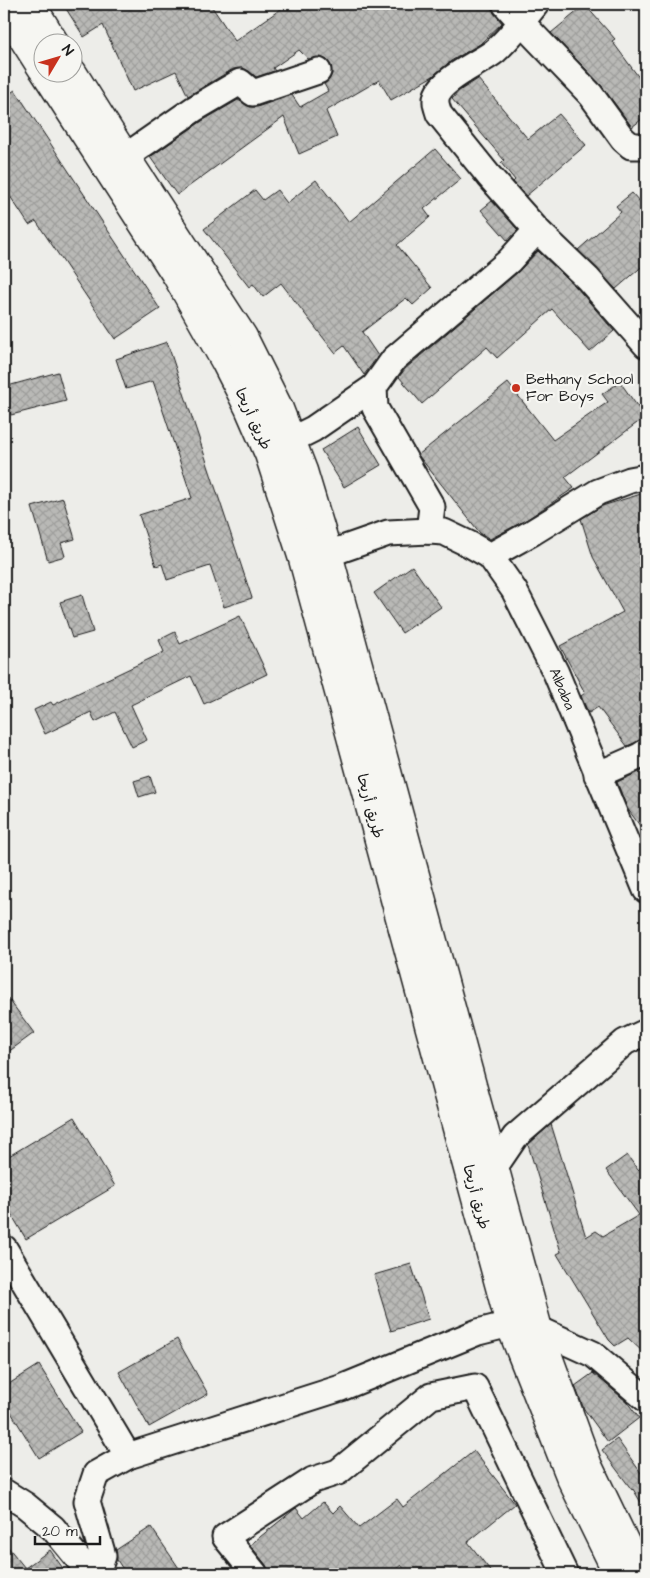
<svg xmlns="http://www.w3.org/2000/svg" width="650" height="1578" font-family="'Architects Daughter','Playpen Sans Arabic',sans-serif">
	<style>
		.building { fill: url(#building-cross-hatch); stroke: #1c1c1c }
		.lines { fill: none; stroke-linecap: round; stroke-linejoin: round }
		.minor-casing { stroke: #1c1c1c; stroke-width: 29 }
		.major-casing { stroke: #1c1c1c; stroke-width: 31 }
		.minor { stroke: #f6f6f2; stroke-width: 25 }
		.major { stroke: #f6f6f2; stroke-width: 28 }
		.poi-dot { fill: #c8321e; stroke: #f6f6f2; stroke-width: 2 }
		.labels { text-anchor: middle; dominant-baseline: central; stroke-width: 4.5; stroke-linejoin: round; paint-order: stroke }
		.poi-label { font-size: 15px; fill: #1c1c1c; stroke: #f6f6f2; text-anchor: start }
		.street-label { font-size: 15px; fill: #1c1c1c; stroke: #f6f6f2 }
	</style>
	<defs>
		<pattern id="building-cross-hatch" width="8" height="8" patternUnits="userSpaceOnUse" patternTransform="scale(1.25)"><rect width="8" height="8" fill="#b9b9b6"/><path d="M0 0l8 8M0 8l8-8" fill="none" stroke="#9e9e9c"/></pattern>
	</defs>
	<rect width="100%" height="100%" fill="#edede9"/>
	<filter id="ink" filterUnits="userSpaceOnUse"><feTurbulence type="fractalNoise" baseFrequency=".02" numOctaves="2"/><feDisplacementMap in="SourceGraphic" scale="10" xChannelSelector="R" yChannelSelector="G"/><feConvolveMatrix kernelMatrix="1 2 1 2 8 2 1 2 1" color-interpolation-filters="sRGB"/></filter>
	<g filter="url(#ink)">
		<g class="building">
			<polygon points="63,4 210,4 235,41 288,4 491,4 494,13 502,23 480,44 451,61 433,76 391,100 379,80 326,111 337,137 299,154 284,117 177,195 150,157 202,121 238,100 250,107 257,107 292,95 300,107 328,91 324,84 329,80 332,74 331,66 327,60 321,57 308,59 299,50 273,68 275,71 256,77 249,71 242,68 233,69 188,96 176,71 133,91 103,25 84,37"/>
			<polygon points="585,5 615,39 612,41 646,87 646,116 632,127 601,85 551,33"/>
			<polygon points="478,79 528,139 559,114 586,145 526,196 513,182 515,180 501,163 504,160 452,99 459,91"/>
			<polygon points="15,90 160,309 115,339 36,221 29,225 4,187 4,97"/>
			<polygon points="435,149 461,179 424,209 430,217 397,245 432,288 413,305 406,298 362,332 378,356 364,375 344,346 335,353 281,283 263,297 253,284 249,287 204,229 255,190 263,200 277,190 287,203 316,180 349,222"/>
			<polygon points="632,193 646,209 646,263 616,289 578,250 621,212 616,206"/>
			<polygon points="492,201 518,230 508,241 481,210"/>
			<polygon points="538,251 578,289 614,331 590,352 552,309 497,358 487,347 422,404 399,377 405,369 518,272"/>
			<polygon points="167,342 252,598 224,607 210,566 167,580 162,564 156,566 139,515 192,498 153,381 126,389 116,359"/>
			<polygon points="58,372 66,401 11,415 4,387"/>
			<polygon points="620,382 645,417 565,477 574,488 526,520 490,539 480,533 418,455 508,383 553,440 608,402 602,394"/>
			<polygon points="358,427 381,465 344,487 321,450"/>
			<polygon points="641,494 646,511 646,738 627,746 598,707 589,713 587,710 581,696 585,693 560,646 623,612 593,557 581,519 602,506"/>
			<polygon points="63,498 75,539 61,543 65,556 48,561 32,507"/>
			<polygon points="412,566 441,607 402,633 374,593"/>
			<polygon points="82,595 93,632 72,638 60,602"/>
			<polygon points="240,616 267,674 204,704 191,676 131,705 147,740 132,747 115,712 95,722 91,712 45,734 34,710 51,702 53,705 164,652 159,640 175,632 180,644"/>
			<polygon points="646,769 646,834 627,808 617,782"/>
			<polygon points="150,776 155,792 139,797 134,781"/>
			<polygon points="4,993 34,1033 4,1055"/>
			<polygon points="74,1117 115,1186 26,1239 4,1202 4,1159"/>
			<polygon points="551,1124 586,1237 596,1231 603,1236 639,1215 606,1170 627,1155 638,1170 646,1163 646,1355 628,1338 615,1346 609,1340 557,1254 561,1252 528,1145"/>
			<polygon points="411,1264 429,1319 391,1331 374,1275"/>
			<polygon points="177,1339 208,1394 149,1427 119,1372"/>
			<polygon points="39,1365 81,1432 39,1458 4,1401 4,1387"/>
			<polygon points="593,1373 627,1402 639,1418 608,1442 584,1409 575,1386"/>
			<polygon points="617,1439 646,1480 646,1511 633,1489 632,1490 602,1450"/>
			<polygon points="474,1451 515,1504 468,1542 493,1574 408,1574 401,1565 390,1574 269,1574 266,1565 250,1545 296,1508 304,1518 323,1502 333,1513 340,1506 359,1528 397,1499 403,1507"/>
			<polygon points="151,1527 183,1574 126,1574 117,1560 116,1550"/>
			<polygon points="4,1542 25,1568 50,1550 67,1574 4,1574"/>
		</g>
		<g class="lines">
			<g class="minor-casing">
				<g id="minor">
					<polyline points="505,4 521,22 591,95 623,139 631,146 646,146"/>
					<path d="M 536,4 C 523,20 511,37 495,51 C 481,63 434,81 436,102 C 436,106 438,110 439,114 L 489,176 L 537,230 L 588,279 L 646,345"/>
					<polyline points="125,157 194,109 240,82 253,93 318,71"/>
					<polyline points="291,440 313,429 374,387"/>
					<polyline points="429,531 432,507 375,408 374,387 394,359 509,261 537,230"/>
					<polyline points="490,556 533,532 598,492 630,480 646,477"/>
					<polyline points="308,558 328,554 388,533 429,531 444,532 469,544 490,556 514,590 556,673 646,890"/>
					<polyline points="597,775 640,756 646,752"/>
					<polyline points="494,1168 515,1137 625,1042 646,1032"/>
					<polyline points="4,1248 128,1456"/>
					<polyline points="4,1492 25,1505 53,1528 85,1567 98,1570 103,1556 87,1501 96,1474 128,1456 341,1388 478,1332 510,1324 538,1329 593,1354 646,1399"/>
					<polyline points="255,1574 225,1537 313,1480 338,1472 431,1396 475,1387 565,1574"/>
				</g>
			</g>
			<g class="major-casing">
				<g id="major">
					<polyline points="31,4 54,42"/>
					<polyline points="4,8 42,68"/>
					<polyline points="45,72 177,276 225,361 249,408 269,454 303,559 510,1324 571,1478 618,1574"/>
					<polyline points="72,72 119,147 243,337 279,409 303,471 328,554 538,1329 588,1466 640,1574"/>
				</g>
			</g>
			<use href="#minor" class="minor"/>
			<use href="#major" class="major"/>
		</g>
	</g>
	<circle class="poi-dot" cx="516" cy="388" r="5"/>
	<g class="labels">
		<g class="poi-label">
			<text x="526" y="379">Bethany School<tspan x="526" dy="17">For Boys</tspan></text>
		</g>
		<g class="street-label">
			<text transform="translate(253 419) rotate(65)">طريق أريحا</text>
			<text transform="translate(562 689) rotate(67)">Albaba</text>
			<text transform="translate(370 806) rotate(75)">طريق أريحا</text>
			<text transform="translate(476 1197) rotate(75)">طريق أريحا</text>
		</g>
	</g>
	<rect width="650" height="1578" fill="none" stroke="#f6f6f2" stroke-width="20"/>
	<rect x="10" y="10" width="630" height="1558" fill="none" stroke="#1c1c1c" stroke-width="2" filter="url(#ink)"/>
	<g transform="translate(58 58) rotate(52)"><circle r="24" fill="#f6f6f2" stroke="#9f9f9c"/>
	<path d="M0-4L9 19L0 12L-9 19Z" fill="#c8321e"/>
	<text y="-8" font-size="14" font-weight="bold" text-anchor="middle" fill="#1c1c1c">N</text>
	</g>
	<path d="M35 1536v8h65v-8" fill="none" stroke="#1c1c1c" stroke-width="2.5"/>
	<text x="42" y="1536" font-size="15" fill="#1c1c1c" stroke="#f6f6f2" stroke-width="4" paint-order="stroke">20 m</text>
</svg>
